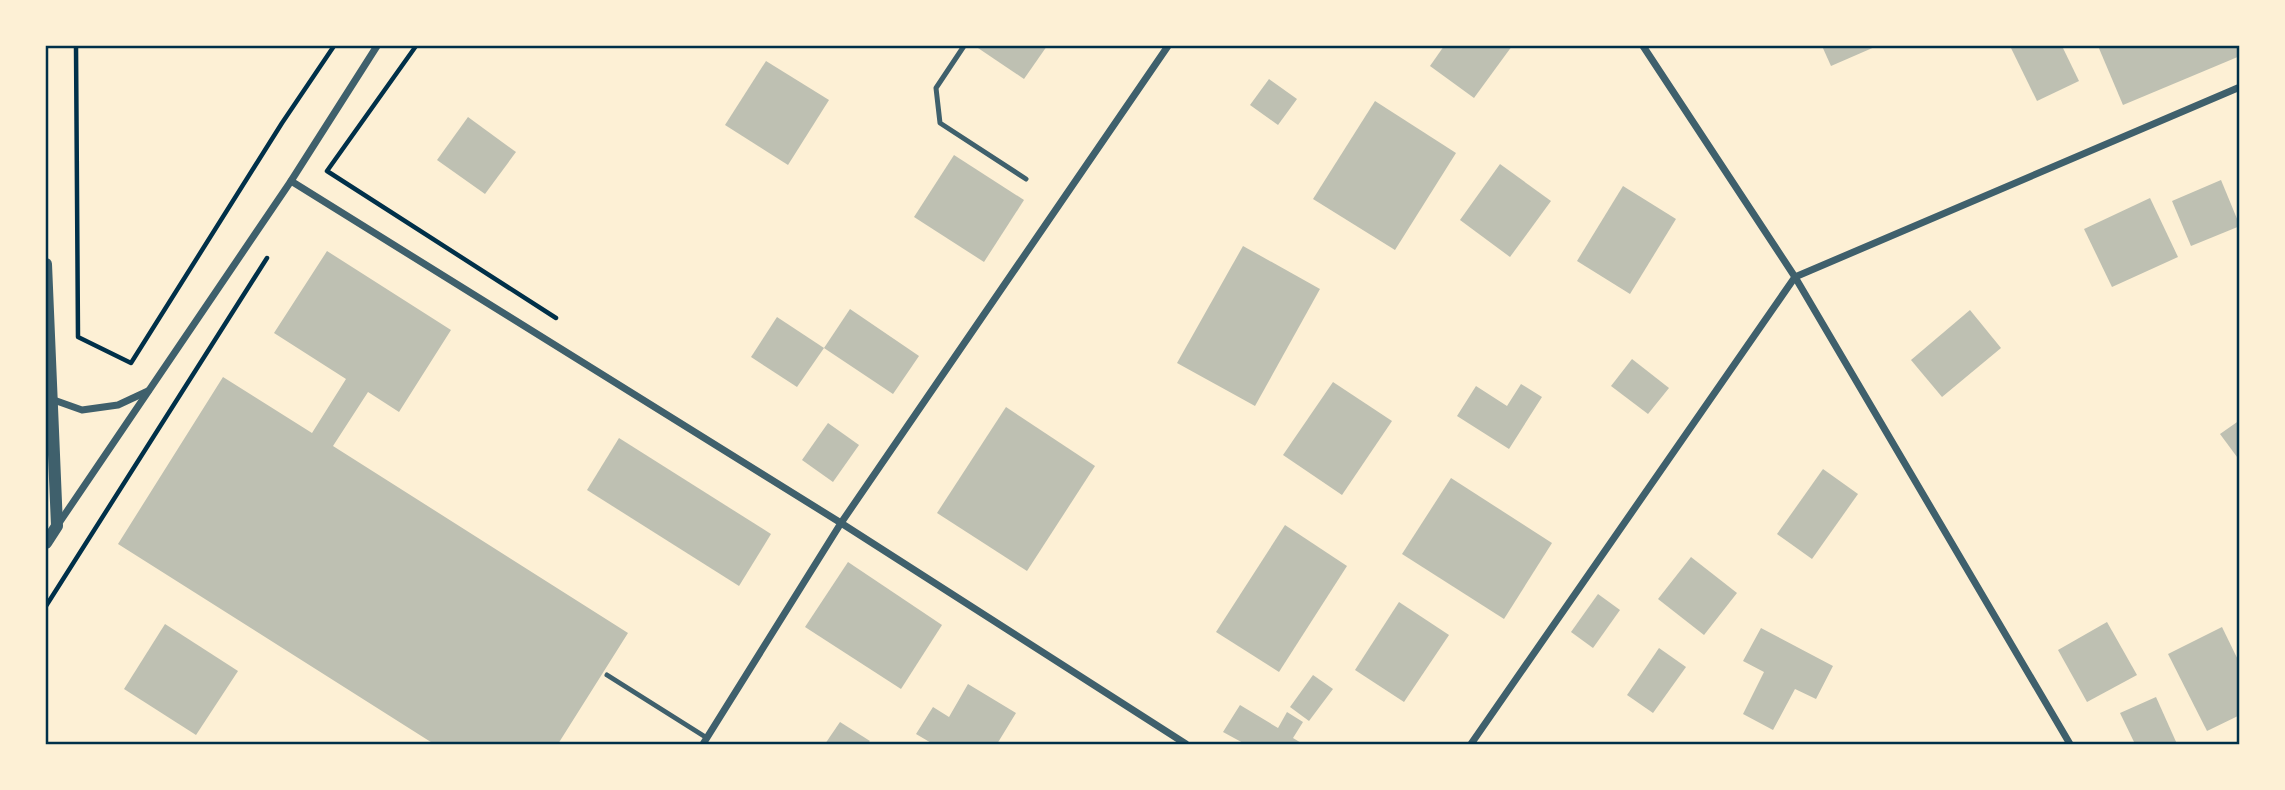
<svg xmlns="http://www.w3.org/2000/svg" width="2285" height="790" font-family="'PT Sans',sans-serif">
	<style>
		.building { fill: #bec0b2 }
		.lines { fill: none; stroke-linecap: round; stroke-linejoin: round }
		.path { stroke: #003049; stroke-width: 4.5 }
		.service { stroke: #3f606c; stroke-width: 5 }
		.minor { stroke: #3f606c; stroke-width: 7 }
		.tertiary { stroke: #3f606c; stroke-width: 12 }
		.neatline { fill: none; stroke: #003049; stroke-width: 2.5 }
	</style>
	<rect width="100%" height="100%" fill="#fdf0d5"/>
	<g class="building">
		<polygon points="975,46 1047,46 1024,79"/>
		<polygon points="1444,46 1512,46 1474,98 1430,66"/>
		<polygon points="1822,46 1877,46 1831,66"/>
		<polygon points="2010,46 2062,46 2079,81 2037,101"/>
		<polygon points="2098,46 2240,46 2240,56 2123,105"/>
		<polygon points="766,61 829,100 788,165 725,125"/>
		<polygon points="1269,79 1297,99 1278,125 1250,105"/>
		<polygon points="1375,101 1456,153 1395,250 1313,199"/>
		<polygon points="468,117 516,152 485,194 437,160"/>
		<polygon points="954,155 1024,200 984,262 914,217"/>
		<polygon points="1500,164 1551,201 1510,257 1460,220"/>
		<polygon points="2221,180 2240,226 2191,246 2172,201"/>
		<polygon points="1623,186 1676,219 1630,294 1577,261"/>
		<polygon points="2150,198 2178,257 2112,287 2084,229"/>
		<polygon points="1243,246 1320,289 1255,406 1177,363"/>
		<polygon points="327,251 451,330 399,412 368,392 333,446 628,633 558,744 434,744 118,544 223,377 312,433 346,379 274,333"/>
		<polygon points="850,309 919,356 893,394 824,348"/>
		<polygon points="1970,310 2001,348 1942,397 1911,360"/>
		<polygon points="777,317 824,348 797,387 751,357"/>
		<polygon points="1632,359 1669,388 1648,414 1611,386"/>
		<polygon points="1333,382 1392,421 1342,495 1283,455"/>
		<polygon points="1521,384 1542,397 1509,449 1457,416 1476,386 1507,406"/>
		<polygon points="1006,407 1095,466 1027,571 937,513"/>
		<polygon points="2240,420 2240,461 2220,434"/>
		<polygon points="828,423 859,445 833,482 802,460"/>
		<polygon points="619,438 771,534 739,586 587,490"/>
		<polygon points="1823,469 1858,494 1812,559 1777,534"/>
		<polygon points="1451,478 1552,543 1504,619 1402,554"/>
		<polygon points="1285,525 1347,566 1279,672 1216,632"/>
		<polygon points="1691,557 1737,593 1704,635 1658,599"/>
		<polygon points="848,562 942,625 901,689 805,627"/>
		<polygon points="1598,594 1620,610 1593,648 1571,632"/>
		<polygon points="1399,602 1449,635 1404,702 1355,670"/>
		<polygon points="2107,622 2137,675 2087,702 2058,650"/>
		<polygon points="165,624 238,671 196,735 124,689"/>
		<polygon points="2222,627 2240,664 2240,715 2207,731 2168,654"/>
		<polygon points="1761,628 1833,666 1816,699 1795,689 1773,730 1743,714 1764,672 1743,661"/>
		<polygon points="1659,648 1686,667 1653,713 1627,695"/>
		<polygon points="1313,675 1333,689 1309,721 1290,707"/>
		<polygon points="968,684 1016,713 997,744 933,744 916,734 933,707 949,717"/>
		<polygon points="2156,697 2177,744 2135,744 2120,713"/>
		<polygon points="1240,705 1278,728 1287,712 1303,722 1293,738 1303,744 1245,744 1223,732"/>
		<polygon points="840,722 870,741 867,744 825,744"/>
	</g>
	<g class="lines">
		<g class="path">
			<polyline points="76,46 78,337 131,363 282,123 334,46"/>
			<polyline points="416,46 327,171 556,318"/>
			<polyline points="46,606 267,258"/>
		</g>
		<g class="service">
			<polyline points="964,46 936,88 940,123 1026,179"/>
			<polyline points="607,675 707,738"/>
		</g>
		<g class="minor">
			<polyline points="1643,46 1795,277 2070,744"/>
			<polyline points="291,181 841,523 1186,744"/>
			<polyline points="51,399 82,410 118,405 148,391"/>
			<polyline points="59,523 291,181 377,46"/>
			<polyline points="703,744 841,523 1168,46"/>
			<polyline points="1471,744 1795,277 2240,87"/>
		</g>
		<polyline class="tertiary" points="46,264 57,526 46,543"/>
	</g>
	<rect width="2285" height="790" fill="none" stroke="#fdf0d5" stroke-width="94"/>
	<rect x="47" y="47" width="2191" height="696" class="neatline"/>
</svg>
